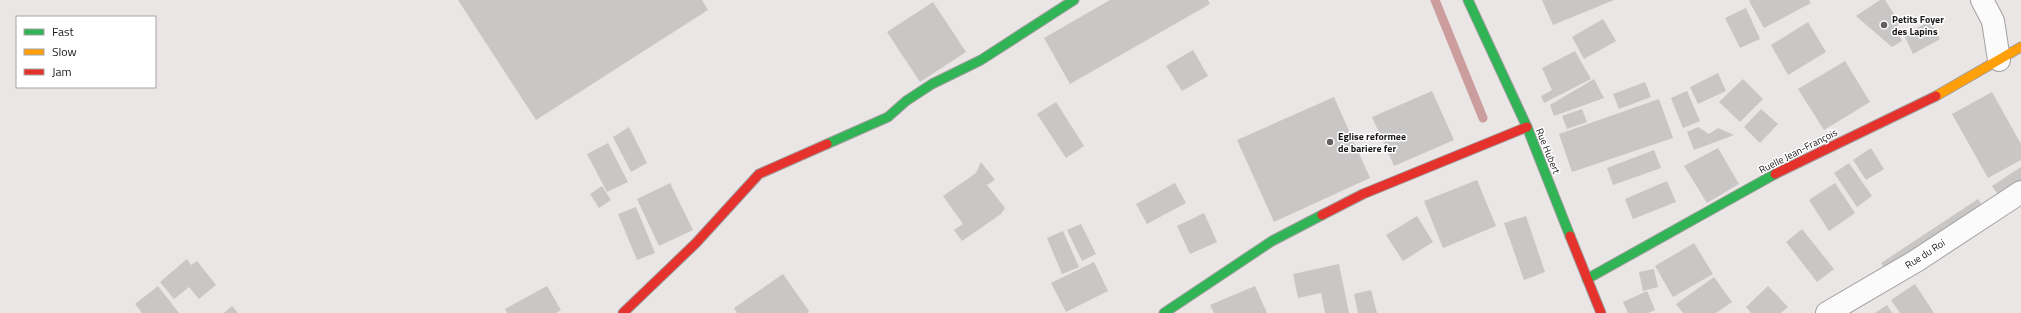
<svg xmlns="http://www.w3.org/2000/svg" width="2021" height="313" font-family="'Titillium Web',sans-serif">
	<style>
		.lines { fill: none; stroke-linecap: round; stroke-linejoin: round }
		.stream { stroke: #cc9d9d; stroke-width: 9 }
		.building { fill: #c9c6c6 }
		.street-casing { stroke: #a19e9e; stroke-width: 24 }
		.fast-casing { stroke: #a19e9e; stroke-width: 11 }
		.slow-casing { stroke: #a19e9e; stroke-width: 11 }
		.jam-casing { stroke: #a19e9e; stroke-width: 11 }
		.street { stroke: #fcfbfb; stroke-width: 22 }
		.fast { stroke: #30b455; stroke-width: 9 }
		.slow { stroke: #ff9f0a; stroke-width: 9 }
		.jam { stroke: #e5322d; stroke-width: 9 }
		.poi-dot { fill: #646060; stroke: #fff; stroke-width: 1.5 }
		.labels { text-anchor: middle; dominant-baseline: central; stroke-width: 3; stroke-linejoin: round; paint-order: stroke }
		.poi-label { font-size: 10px; font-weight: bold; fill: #1b1818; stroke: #fff; text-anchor: start }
		.street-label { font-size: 10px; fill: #1b1818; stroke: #fff }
	</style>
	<rect width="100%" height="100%" fill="#ebe6e6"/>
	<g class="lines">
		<polyline class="stream" points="1435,0 1483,118"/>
	</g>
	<g class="building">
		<polygon points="458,0 702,0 708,10 536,120"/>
		<polygon points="1110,0 1208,0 1210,4 1070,84 1044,38"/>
		<polygon points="1542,0 1614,0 1553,25"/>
		<polygon points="1751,0 1809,0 1811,3 1764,28 1749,1"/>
		<polygon points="1880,0 1885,0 1899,22 1896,29 1902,41 1892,47 1856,16"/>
		<polygon points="933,2 966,52 920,82 887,32"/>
		<polygon points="1746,8 1760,39 1740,48 1725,18"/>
		<polygon points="1603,19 1616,41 1584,59 1572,37"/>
		<polygon points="1930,21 1940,39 1913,54 1904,35"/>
		<polygon points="1808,22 1826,52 1788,75 1771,45"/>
		<polygon points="1193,50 1208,76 1182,91 1166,66"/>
		<polygon points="1575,51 1591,79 1544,103 1541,96 1552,90 1542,68"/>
		<polygon points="1845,61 1870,102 1824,130 1798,89"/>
		<polygon points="1718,73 1726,91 1698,104 1690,87"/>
		<polygon points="1594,79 1604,98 1554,116 1550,105"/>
		<polygon points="1743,79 1763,99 1740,122 1719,102"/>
		<polygon points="1645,82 1651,97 1619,109 1613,94"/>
		<polygon points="1432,91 1454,140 1394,166 1372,117"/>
		<polygon points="1687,91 1700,121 1683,128 1671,98"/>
		<polygon points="1992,92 2021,144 2021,160 1988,178 1952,114"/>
		<polygon points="1334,97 1370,178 1274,222 1237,140"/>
		<polygon points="1659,99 1673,138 1572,172 1559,134"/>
		<polygon points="1056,102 1084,146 1066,158 1037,114"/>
		<polygon points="1582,109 1587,122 1567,129 1562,116"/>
		<polygon points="1761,109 1778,124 1760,143 1744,127"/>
		<polygon points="629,127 647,163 631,172 613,137"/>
		<polygon points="1698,127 1709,134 1718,128 1734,135 1694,150 1687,132"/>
		<polygon points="608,143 628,182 607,192 587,154"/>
		<polygon points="1718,148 1739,184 1707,203 1684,166"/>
		<polygon points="1871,148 1884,169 1866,180 1853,160"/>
		<polygon points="1654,150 1661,168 1613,185 1607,168"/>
		<polygon points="981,162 995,180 987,185 1005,208 1001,214 962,241 954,230 963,224 943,196 976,173"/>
		<polygon points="1849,163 1872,196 1857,207 1834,173"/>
		<polygon points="2021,167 2021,182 1999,196 1992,186"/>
		<polygon points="1477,180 1496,226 1443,248 1424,201"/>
		<polygon points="1667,181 1676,202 1633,219 1625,199"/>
		<polygon points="670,183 693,230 659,246 637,199"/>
		<polygon points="1175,183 1186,203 1147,224 1136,204"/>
		<polygon points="1835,183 1855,213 1829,231 1809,200"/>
		<polygon points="602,186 611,200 599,208 590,194"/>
		<polygon points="1978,199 1984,208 1887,273 1881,263"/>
		<polygon points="636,207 655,253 637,260 618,214"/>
		<polygon points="1204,213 1217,242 1190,254 1177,226"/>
		<polygon points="1417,216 1433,242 1403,261 1386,235"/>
		<polygon points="1526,216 1545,272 1524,280 1504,223"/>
		<polygon points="1081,224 1096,254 1082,261 1067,230"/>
		<polygon points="1802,229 1834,269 1817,282 1786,242"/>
		<polygon points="1063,231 1079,267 1062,274 1047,238"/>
		<polygon points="1694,243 1713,274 1673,297 1655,266"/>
		<polygon points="187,259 191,265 197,261 216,285 199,299 189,287 174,299 160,282"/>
		<polygon points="1094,262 1108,291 1066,312 1051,283"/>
		<polygon points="1339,264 1349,313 1325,313 1321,293 1298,298 1293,274"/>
		<polygon points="1654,269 1658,287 1643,291 1639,272"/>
		<polygon points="783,274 809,311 807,313 737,313 734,308"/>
		<polygon points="1714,277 1732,302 1716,313 1683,313 1676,304"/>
		<polygon points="1915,284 1934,313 1900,313 1891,300"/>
		<polygon points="158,286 179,313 142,313 135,304"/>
		<polygon points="547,286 561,310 556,313 507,313 505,309"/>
		<polygon points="1255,286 1267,313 1214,313 1210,305"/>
		<polygon points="1768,286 1788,307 1781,313 1751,313 1746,307"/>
		<polygon points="1371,290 1377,313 1358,313 1354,294"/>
		<polygon points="1647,291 1655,310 1648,313 1628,313 1623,302"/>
		<polygon points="1887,305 1892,313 1875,313"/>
		<polygon points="232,306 238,313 224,313"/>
	</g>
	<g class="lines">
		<g class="street-casing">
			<g id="street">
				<polyline points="1982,0 1993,21 1999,60"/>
				<polyline points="1827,313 1916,261 2021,192"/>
			</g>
		</g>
		<g class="fast-casing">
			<g id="fast">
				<polyline points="1468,0 1527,127 1570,236"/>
				<polyline points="827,144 888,117 906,101 932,84 981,60 1074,0"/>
				<polyline points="1587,279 1775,174"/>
				<polyline points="1164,313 1272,241 1322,215"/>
			</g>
		</g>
		<g class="slow-casing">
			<polyline id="slow" points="1936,96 2021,47"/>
		</g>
		<g class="jam-casing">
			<g id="jam">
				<polyline points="1775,174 1936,96"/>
				<polyline points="1322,215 1363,194 1527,127"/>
				<polyline points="1570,236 1601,313"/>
				<polyline points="623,313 696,243 759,174 827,144"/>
			</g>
		</g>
		<use href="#street" class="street"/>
		<use href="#fast" class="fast"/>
		<use href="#slow" class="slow"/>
		<use href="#jam" class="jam"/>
	</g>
	<g class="poi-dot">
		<circle cx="1884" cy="25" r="4"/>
		<circle cx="1330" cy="142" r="4"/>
	</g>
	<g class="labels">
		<g class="poi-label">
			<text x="1892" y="19">Petits Foyer<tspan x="1892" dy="12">des Lapins</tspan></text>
			<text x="1338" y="136">Eglise reformee<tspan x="1338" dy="12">de bariere fer</tspan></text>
		</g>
		<g class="street-label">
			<text transform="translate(1548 151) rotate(68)">Rue Hubert</text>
			<text transform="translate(1798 151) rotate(-27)">Ruelle Jean-François</text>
			<text transform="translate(1925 254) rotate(-33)">Rue du Roi</text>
		</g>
	</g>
	<rect x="16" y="16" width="140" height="72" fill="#ffffff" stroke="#a4a3a3"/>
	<rect x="24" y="29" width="20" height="6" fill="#30b455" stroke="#a4a3a3"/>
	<text x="52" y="36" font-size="12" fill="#1b1818">Fast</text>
	<rect x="24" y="49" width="20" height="6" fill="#ff9f0a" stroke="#a4a3a3"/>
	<text x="52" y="56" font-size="12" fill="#1b1818">Slow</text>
	<rect x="24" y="69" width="20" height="6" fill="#e5322d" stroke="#a4a3a3"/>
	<text x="52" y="76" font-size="12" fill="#1b1818">Jam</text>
</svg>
